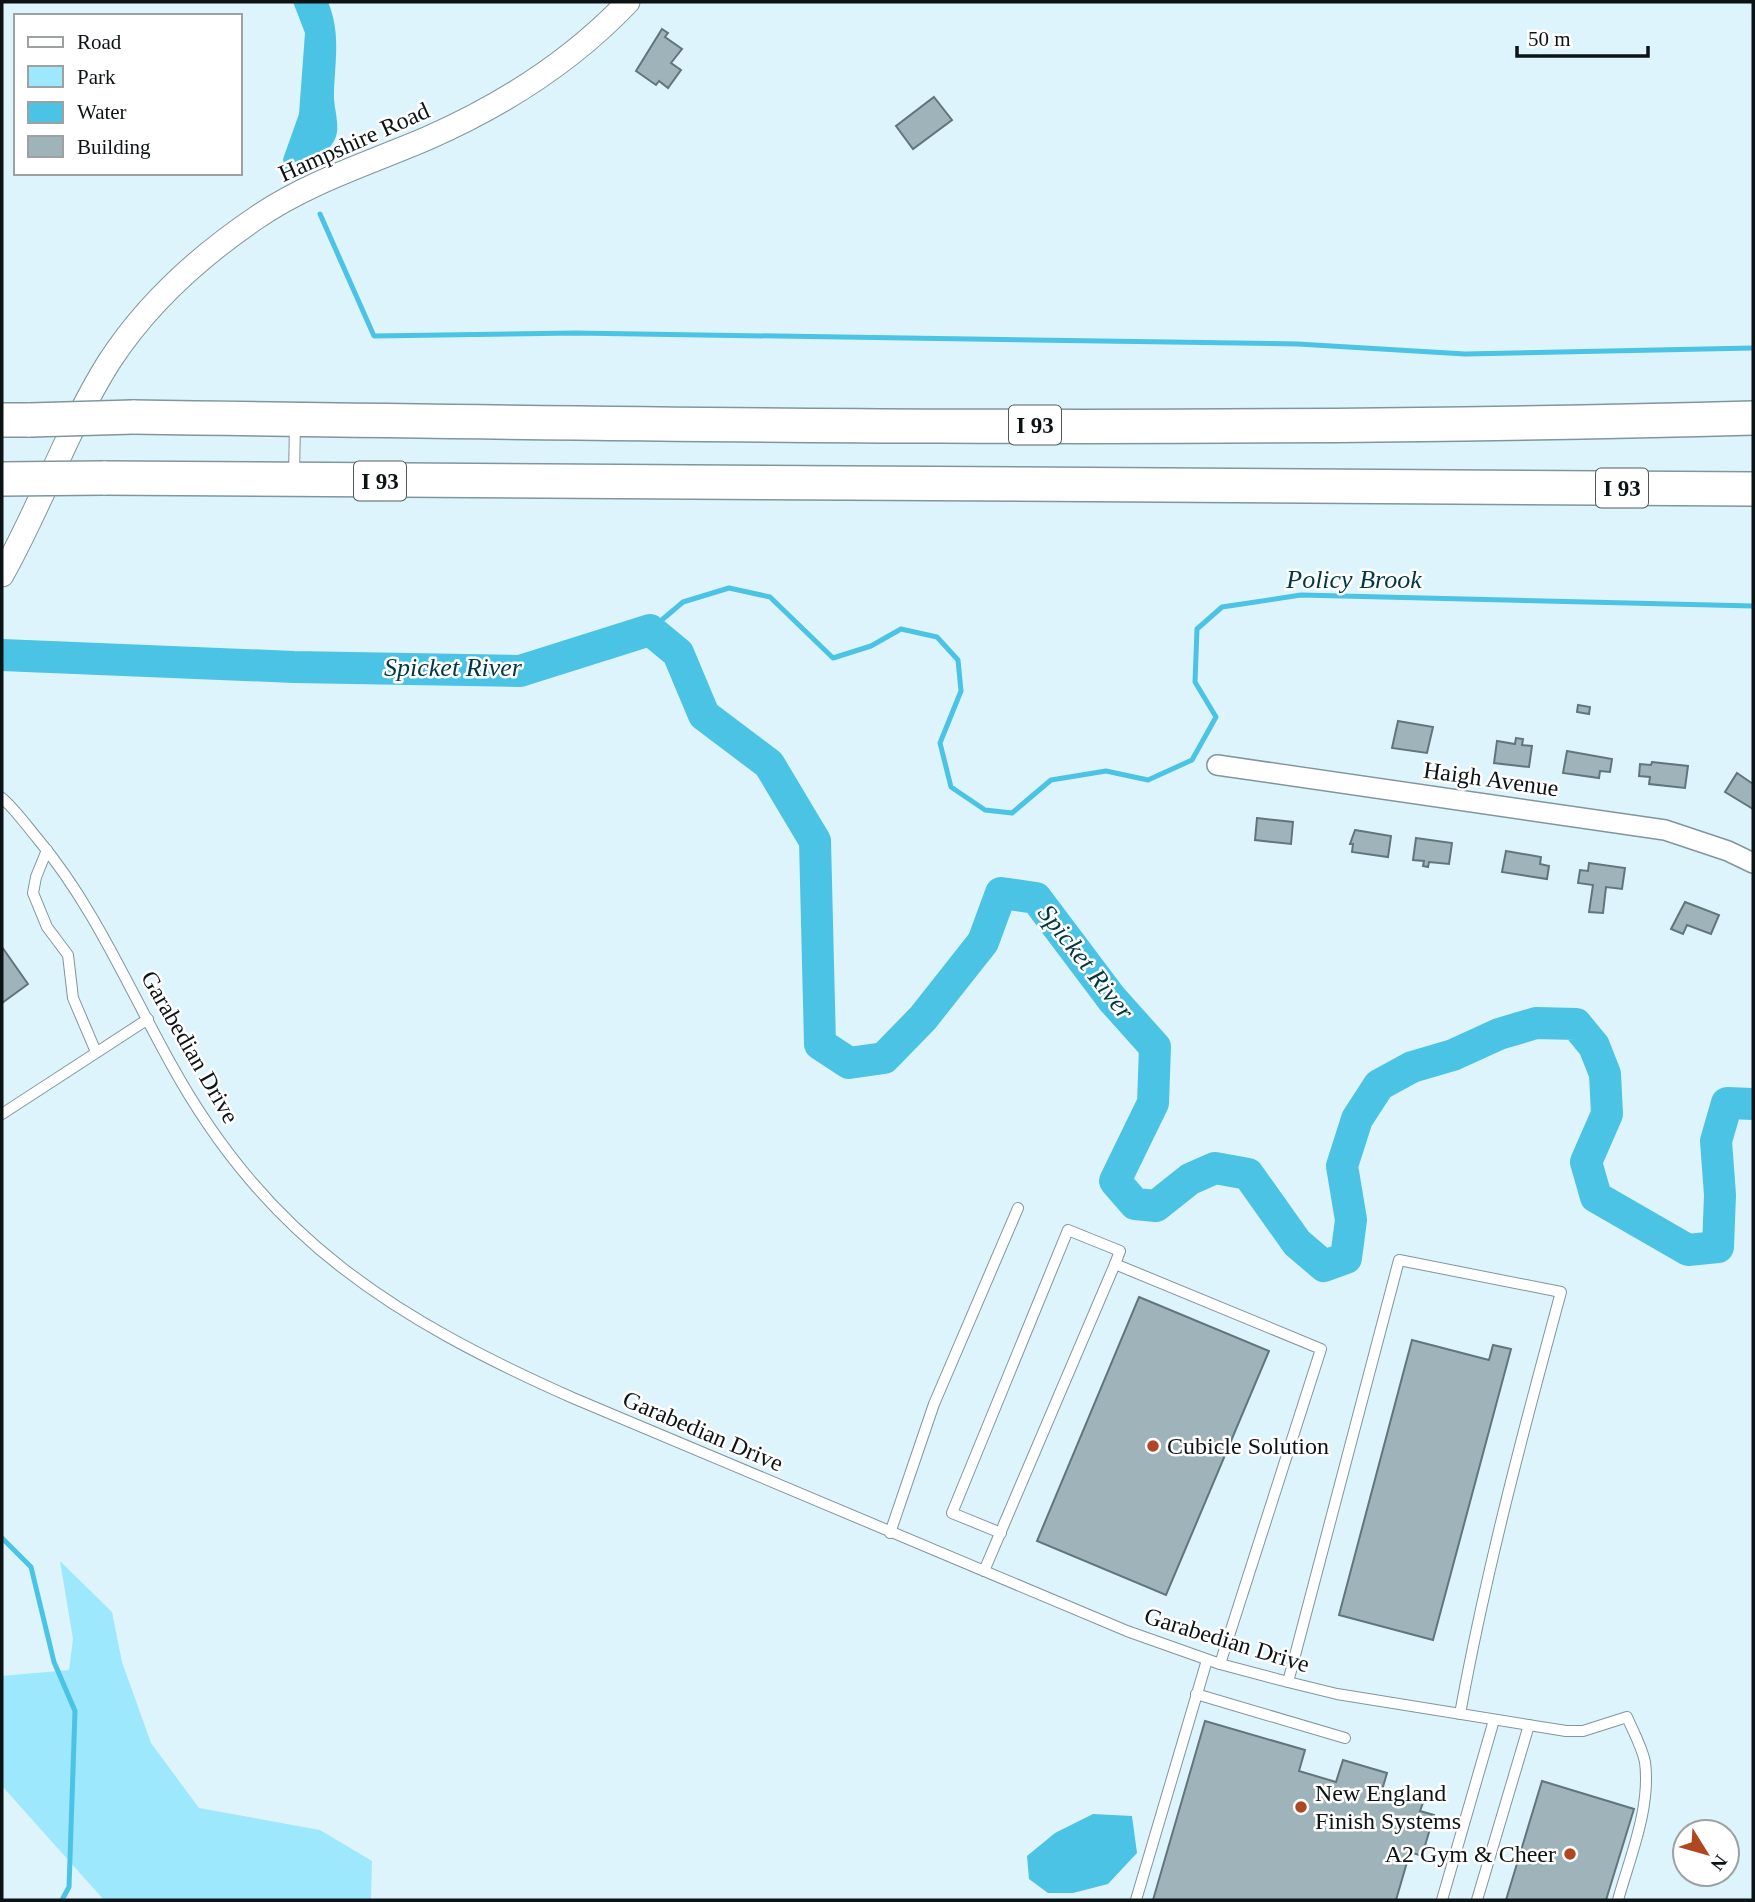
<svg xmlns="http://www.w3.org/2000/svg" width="1755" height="1902" font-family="'Times New Roman',serif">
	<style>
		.green { fill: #9ee8fe }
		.water { fill: #4ac3e4 }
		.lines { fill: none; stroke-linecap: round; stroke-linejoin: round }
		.stream { stroke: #4ac3e4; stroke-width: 5 }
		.river { stroke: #4ac3e4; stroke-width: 32 }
		.building { fill: #9eb4ba; stroke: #61757b; stroke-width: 2 }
		.service-casing { stroke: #81959c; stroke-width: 12 }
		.minor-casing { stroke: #81959c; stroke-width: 22 }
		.tertiary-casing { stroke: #81959c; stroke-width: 25 }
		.motorway-casing { stroke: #81959c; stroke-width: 36 }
		.service { stroke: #fff; stroke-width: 10 }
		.minor { stroke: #fff; stroke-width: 19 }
		.tertiary { stroke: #fff; stroke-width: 23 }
		.motorway { stroke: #fff; stroke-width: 33 }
		.motorway-bridge-casing { stroke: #81959c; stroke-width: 36; stroke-linecap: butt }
		.motorway-bridge { stroke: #fff; stroke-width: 33 }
		.poi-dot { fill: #af4822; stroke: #fff; stroke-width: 2.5 }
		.labels { text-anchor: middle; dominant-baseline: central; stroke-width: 5; stroke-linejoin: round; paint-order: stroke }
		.shield { fill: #fff; stroke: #545a5b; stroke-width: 2 }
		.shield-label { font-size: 23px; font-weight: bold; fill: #0b1315 }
		.street-label { font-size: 24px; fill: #0b1315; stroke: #fff }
		.poi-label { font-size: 24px; fill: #0b1315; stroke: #fff; text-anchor: start }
		.water-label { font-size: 26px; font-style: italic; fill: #003744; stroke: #fff }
	</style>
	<rect width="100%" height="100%" fill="#def4fc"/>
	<polygon class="green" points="60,1561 112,1612 122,1662 151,1743 199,1808 320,1830 372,1861 371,1900 104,1900 2,1786 2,1676 69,1670 73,1639"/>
	<g class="water">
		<path d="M 293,2 L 328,2 C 341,33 335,61 334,93 C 333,108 342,128 334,141 C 322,161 305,168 285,171 L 283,159 L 299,114 L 305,33 Z"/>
		<polygon points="1093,1814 1132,1816 1137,1853 1108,1884 1073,1893 1048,1893 1029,1879 1027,1856 1055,1833"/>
	</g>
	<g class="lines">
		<g class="stream">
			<polyline points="320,214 374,336 575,333 1298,344 1465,354 1753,348"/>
			<polyline points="650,630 683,602 729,588 770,597 833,658 871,646 901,629 937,637 958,660 961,691 940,743 951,787 985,810 1012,813 1051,780 1106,771 1148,780 1192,760 1216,717 1195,682 1197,629 1222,607 1301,595 1753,606"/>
			<polyline points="2,1538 31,1567 54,1662 75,1711 69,1887 62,1900"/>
		</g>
		<polyline class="river" points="2,655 294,667 520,671 650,630 678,653 704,715 769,764 815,841 820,1044 849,1063 884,1058 923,1018 983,942 1001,893 1036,898 1112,999 1155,1047 1153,1103 1115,1181 1135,1204 1156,1206 1190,1179 1215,1168 1248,1174 1297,1243 1324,1266 1346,1258 1351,1220 1342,1166 1357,1119 1379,1085 1412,1067 1453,1055 1499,1034 1536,1023 1576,1024 1594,1046 1605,1074 1607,1114 1586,1162 1596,1197 1688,1250 1718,1247 1720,1195 1716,1141 1727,1103 1753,1104"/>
	</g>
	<g class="building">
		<polygon points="662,29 668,33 665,37 682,49 671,63 681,70 668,88 659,81 656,85 636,71"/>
		<polygon points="934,97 952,120 913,149 896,126"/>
		<polygon points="1578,705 1590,707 1589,714 1577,712"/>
		<polygon points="1398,721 1433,727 1427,753 1392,748"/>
		<polygon points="1516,738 1523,739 1522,745 1532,746 1529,767 1494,763 1497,741 1515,744"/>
		<polygon points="1567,751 1612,759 1610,772 1600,771 1599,778 1563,773"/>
		<polygon points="1652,762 1688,766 1685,788 1649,784 1650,777 1639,776 1640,764 1651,765"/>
		<polygon points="1737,773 1753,784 1753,809 1725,792"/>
		<polygon points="1257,818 1293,822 1291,844 1255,840"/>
		<polygon points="1355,830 1391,836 1388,857 1352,852 1353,844 1350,844"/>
		<polygon points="1416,838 1452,843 1449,864 1429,862 1428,867 1423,866 1424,861 1413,860"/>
		<polygon points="1506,851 1541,857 1540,864 1549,866 1547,879 1502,872"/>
		<polygon points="1589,863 1625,868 1622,889 1606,887 1603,913 1589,912 1593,885 1578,883 1580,870 1588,871"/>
		<polygon points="1685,902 1719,915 1711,934 1687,925 1683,934 1671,929"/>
		<polygon points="2,947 28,984 2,1003"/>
		<polygon points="1139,1297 1269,1351 1166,1595 1037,1541"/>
		<polygon points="1412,1340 1489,1360 1493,1345 1511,1349 1433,1640 1339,1615"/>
		<polygon points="1205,1721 1305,1750 1299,1771 1336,1782 1343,1760 1387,1773 1380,1797 1402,1803 1405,1794 1424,1800 1420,1811 1434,1815 1422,1856 1410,1852 1396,1900 1153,1900"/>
		<polygon points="1542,1781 1634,1809 1606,1900 1506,1900"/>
	</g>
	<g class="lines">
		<g class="service-casing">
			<g id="service">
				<polyline points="294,475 295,424"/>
				<path d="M 2,798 C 15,809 26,825 37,838 C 94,906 128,987 171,1064 C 268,1240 395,1319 573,1398 L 1127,1631 L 1220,1664 L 1288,1682 L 1337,1694 L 1566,1731 L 1583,1731 L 1627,1717 C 1633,1731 1642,1747 1645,1762 C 1651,1808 1630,1857 1618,1900"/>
				<polyline points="47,850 36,877 33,893 47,927 68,955 73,998 96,1052"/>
				<polyline points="2,1114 148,1019"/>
				<polyline points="890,1533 934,1404 1018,1208"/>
				<polyline points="1001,1533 952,1513 1068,1230 1120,1251 1115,1264"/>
				<polyline points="984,1571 1115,1264 1321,1349 1220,1664"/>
				<path d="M 1288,1682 L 1399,1260 L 1561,1292 C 1523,1432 1486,1571 1460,1714"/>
				<polyline points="1196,1694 1345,1738"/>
				<polyline points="1136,1900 1207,1660"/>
				<polyline points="1442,1900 1494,1720"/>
				<polyline points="1477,1900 1529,1725"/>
			</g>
		</g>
		<g class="minor-casing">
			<polyline id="minor" points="1217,765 1665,830 1728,851 1753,863"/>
		</g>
		<g class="tertiary-casing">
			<path id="tertiary" d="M 2,575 C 41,506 67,429 109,362 C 146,305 200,256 256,218 C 308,182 370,163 428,138 C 503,105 572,61 628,2"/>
		</g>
		<g class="motorway-casing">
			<g id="motorway">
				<path d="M 133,417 C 673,425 1213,433 1753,418"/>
				<polyline points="2,420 30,420"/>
				<polyline points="103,478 1753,489"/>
			</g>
		</g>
		<use href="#service" class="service"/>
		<use href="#minor" class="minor"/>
		<use href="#tertiary" class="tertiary"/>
		<use href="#motorway" class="motorway"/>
		<g class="motorway-bridge-casing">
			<g id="motorway-bridge">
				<polyline points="30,420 133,417"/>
				<polyline points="2,479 103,478"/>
			</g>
		</g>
		<use href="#motorway-bridge" class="motorway-bridge"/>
	</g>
	<g class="poi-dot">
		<circle cx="1153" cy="1446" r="7"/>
		<circle cx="1301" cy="1807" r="7"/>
		<circle cx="1570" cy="1854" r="7"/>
	</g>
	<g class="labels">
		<g class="shield">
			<rect x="1009" y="405.5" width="52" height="39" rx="5"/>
			<rect x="354" y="461.5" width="52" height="39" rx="5"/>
			<rect x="1596" y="468.5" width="52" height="39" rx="5"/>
		</g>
		<g class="shield-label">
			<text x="1035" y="425">I 93</text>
			<text x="380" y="481">I 93</text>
			<text x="1622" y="488">I 93</text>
		</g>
		<g class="street-label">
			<text transform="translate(354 142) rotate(-24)">Hampshire Road</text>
			<text transform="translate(1491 779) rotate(8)">Haigh Avenue</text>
			<text transform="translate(190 1047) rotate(60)">Garabedian Drive</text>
			<text transform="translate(703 1431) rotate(23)">Garabedian Drive</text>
			<text transform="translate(1227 1640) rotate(17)">Garabedian Drive</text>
		</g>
		<g class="poi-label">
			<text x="1167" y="1446">Cubicle Solution</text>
			<text x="1315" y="1793">New England<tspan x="1315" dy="28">Finish Systems</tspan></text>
			<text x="1556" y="1854" text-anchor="end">A2 Gym &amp; Cheer</text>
		</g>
		<g class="water-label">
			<text x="1354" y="579">Policy Brook</text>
			<text x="453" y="667">Spicket River</text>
			<text transform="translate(1086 962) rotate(52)">Spicket River</text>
		</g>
	</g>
	<rect width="1755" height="1902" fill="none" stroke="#0b1315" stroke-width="7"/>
	<rect x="14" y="14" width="228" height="161" fill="#ffffff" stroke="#9da1a1" stroke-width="2"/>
	<rect x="28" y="37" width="35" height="10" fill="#ffffff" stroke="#9da1a1" stroke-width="2"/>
	<text x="77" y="49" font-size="21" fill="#0b1315">Road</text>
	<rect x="28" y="66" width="35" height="21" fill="#9ee8fe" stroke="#9da1a1" stroke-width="2"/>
	<text x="77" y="84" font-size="21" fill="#0b1315">Park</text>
	<rect x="28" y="102" width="35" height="21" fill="#4ac3e4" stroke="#9da1a1" stroke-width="2"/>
	<text x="77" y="119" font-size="21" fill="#0b1315">Water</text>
	<rect x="28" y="136" width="35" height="21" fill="#9eb4ba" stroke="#9da1a1" stroke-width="2"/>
	<text x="77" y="154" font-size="21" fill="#0b1315">Building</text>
	<g transform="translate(1706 1853) rotate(127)"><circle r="33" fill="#ffffff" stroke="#9da1a1" stroke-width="2"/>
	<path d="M0-5L12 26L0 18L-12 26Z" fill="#af4822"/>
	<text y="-10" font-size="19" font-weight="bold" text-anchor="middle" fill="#0b1315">N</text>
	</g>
	<path d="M1517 46v10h131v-10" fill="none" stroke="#0b1315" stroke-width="3.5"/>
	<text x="1528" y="46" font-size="21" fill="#0b1315" stroke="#ffffff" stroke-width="5" paint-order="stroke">50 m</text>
</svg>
